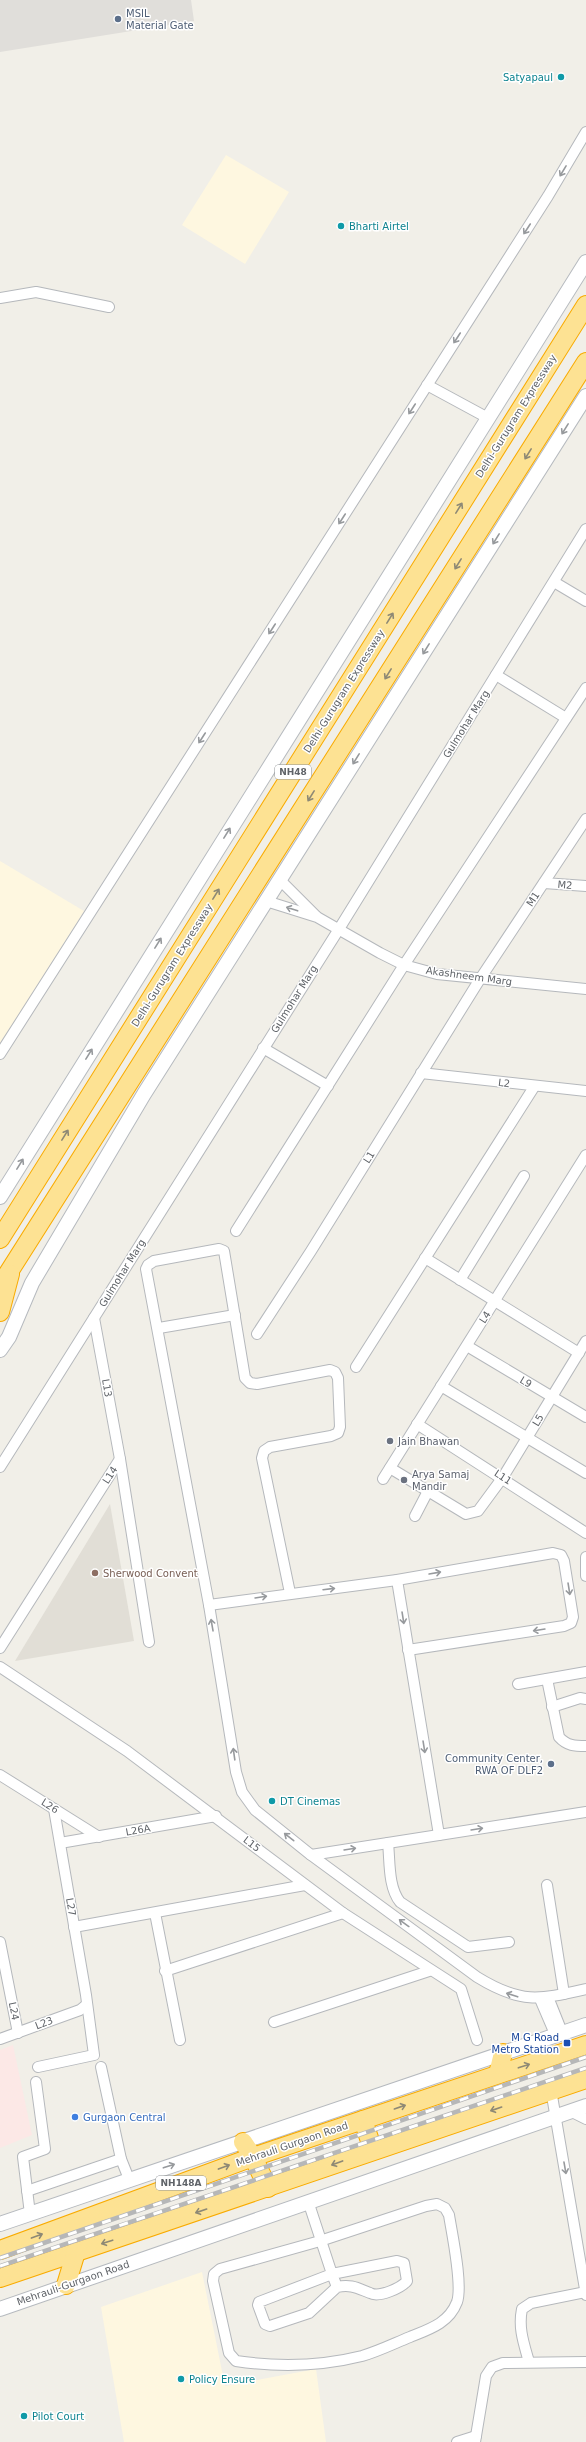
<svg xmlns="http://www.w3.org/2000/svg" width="586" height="2442" font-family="'DejaVu Sans',sans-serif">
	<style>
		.commercial { fill: #fef7e0 }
		.industrial { fill: #e0deda }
		.education { fill: #e1ded6 }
		.medical { fill: #fce8e6 }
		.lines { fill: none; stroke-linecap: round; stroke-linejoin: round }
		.street-casing { stroke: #b5b8bc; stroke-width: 12 }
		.secondary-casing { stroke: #b6babf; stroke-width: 16 }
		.highway-casing { stroke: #f9ab00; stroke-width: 20 }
		.street { stroke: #fff; stroke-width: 10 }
		.secondary { stroke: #fff; stroke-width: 14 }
		.highway { stroke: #fde293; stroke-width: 18 }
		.rail-casing { stroke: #b6b7b8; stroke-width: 4.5 }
		.rail { stroke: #fff; stroke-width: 3; stroke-dasharray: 9; stroke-linecap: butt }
		.oneway { stroke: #979a9d }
		.oneway2 { stroke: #8e8975 }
		.service-dot { fill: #5c6f8a; stroke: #fff; stroke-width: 1.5 }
		.culture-dot { fill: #0f9aa8; stroke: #fff; stroke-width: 1.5 }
		.worship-dot { fill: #6b7280; stroke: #fff; stroke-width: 1.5 }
		.education-dot { fill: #8d6e63; stroke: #fff; stroke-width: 1.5 }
		.transit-dot { fill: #1a4fb4; stroke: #fff; stroke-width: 1.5 }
		.shop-dot { fill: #3f7fe0; stroke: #fff; stroke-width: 1.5 }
		.labels { text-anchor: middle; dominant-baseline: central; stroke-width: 3; stroke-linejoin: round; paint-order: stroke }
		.shield { fill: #fff; stroke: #8f9295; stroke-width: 1 }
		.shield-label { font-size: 9px; font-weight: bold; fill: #5f6368 }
		.service-label { font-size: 10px; fill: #4e5e75; stroke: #fff; text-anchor: start }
		.culture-label { font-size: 10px; fill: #0d838f; stroke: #fff; text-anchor: start }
		.street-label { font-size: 10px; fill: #5f6368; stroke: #fff }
		.worship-label { font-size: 10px; fill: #5b616d; stroke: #fff; text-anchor: start }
		.education-label { font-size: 10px; fill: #785e54; stroke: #fff; text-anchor: start }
		.transit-label { font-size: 10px; fill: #164399; stroke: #fff; text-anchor: end }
		.shop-label { font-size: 10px; fill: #366cbe; stroke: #fff; text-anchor: start }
	</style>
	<rect width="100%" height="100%" fill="#f1efe8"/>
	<g class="commercial">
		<polygon points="226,155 289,192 245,264 182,225"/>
		<polygon points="0,861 84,911 0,1046"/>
		<polygon points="202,2272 225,2386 316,2369 326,2442 124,2442 101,2307"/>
	</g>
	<polygon class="industrial" points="0,0 191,0 194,21 0,52"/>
	<polygon class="education" points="110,1504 134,1641 15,1661"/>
	<polygon class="medical" points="13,2045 32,2135 0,2148 0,2050"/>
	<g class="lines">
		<g class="street-casing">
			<g id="street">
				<polyline points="0,298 36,292 109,307"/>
				<polyline points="427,385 488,418"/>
				<polyline points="554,582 586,601"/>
				<polyline points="496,675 566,718"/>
				<polyline points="280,880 316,916"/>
				<polyline points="544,883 586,886"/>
				<polyline points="266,901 317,917 380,953 404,965 437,974 586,989"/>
				<polyline points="263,1048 328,1086"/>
				<polyline points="0,1054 548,196 586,132"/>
				<polyline points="421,1073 586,1091"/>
				<polyline points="236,1231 404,965 586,688"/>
				<polyline points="425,1258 579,1353"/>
				<polyline points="460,1280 524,1176"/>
				<polyline points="94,1318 120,1459 149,1642"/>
				<polyline points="159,1328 235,1315"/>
				<polyline points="257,1334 311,1251 480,979 586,819"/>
				<polyline points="467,1346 586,1417"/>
				<polyline points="356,1367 534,1087"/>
				<polyline points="441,1386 586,1473"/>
				<polyline points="417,1424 586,1533"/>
				<polyline points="0,1467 339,929 586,529"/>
				<polyline points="390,1468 466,1514 478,1511 503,1477 586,1341"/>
				<polyline points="383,1479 586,1155"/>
				<polyline points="415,1516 428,1491"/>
				<polyline points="586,1557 586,1576"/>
				<polyline points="397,1580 439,1835"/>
				<path d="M 290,1593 L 262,1458 L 264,1451 L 270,1447 L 331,1436 L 338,1433 L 340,1427 L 338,1378 L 335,1372 L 330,1370 L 257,1384 L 250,1383 L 245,1378 L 224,1251 L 219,1249 L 154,1261 L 148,1265 L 146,1269 L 209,1605 L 236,1772 L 242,1792 L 255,1810 L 311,1855 L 477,1977 C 521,2004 538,2000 586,1989"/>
				<polyline points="209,1605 397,1580 553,1553 561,1555 564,1561 573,1617 571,1623 564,1626 408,1650"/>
				<polyline points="0,1648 120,1459"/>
				<polyline points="0,1667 127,1751 343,1913 461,1989 477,2040"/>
				<path d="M 547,1679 L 559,1737 C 567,1746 575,1746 586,1746"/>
				<polyline points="518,1684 586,1672"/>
				<polyline points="552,1707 580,1698 586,1699"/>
				<polyline points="0,1775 99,1837"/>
				<polyline points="60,1843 216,1816"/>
				<path d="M 388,1843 C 390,1861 388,1887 400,1902 L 468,1947 L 509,1942"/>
				<polyline points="311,1855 586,1812"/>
				<polyline points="547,1885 564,1994"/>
				<polyline points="155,1913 180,2040"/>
				<polyline points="74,1927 305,1885"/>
				<polyline points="0,1942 18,2033"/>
				<polyline points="165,1971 343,1913"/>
				<polyline points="548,1997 562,2032"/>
				<polyline points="540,1999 555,2034"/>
				<polyline points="274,2022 429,1971"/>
				<polyline points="0,2039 80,2010 86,2005"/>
				<polyline points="38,2067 94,2055 86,1995 54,1809"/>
				<polyline points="101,2067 121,2159 129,2179"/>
				<polyline points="551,2090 586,2295"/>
				<polyline points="570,2111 586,2119"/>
				<polyline points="27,2191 121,2159"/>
				<path d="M 308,2201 L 332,2274 L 397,2261 L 404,2263 L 407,2281 C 401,2288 379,2298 370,2293 C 357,2288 351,2284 337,2287 L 309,2313 L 270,2326 L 265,2324 L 258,2305 L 259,2302 L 332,2274 L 337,2287"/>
				<path d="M 437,2204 L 445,2208 L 449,2215 C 452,2234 463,2285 457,2302 C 449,2323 430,2329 410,2337 C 395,2343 379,2351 362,2356 C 322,2366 277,2367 236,2361 L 229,2353 L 213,2281 L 214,2274 L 220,2269 L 320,2241 L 426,2206 Z"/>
				<polyline points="30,2214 23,2157 45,2149 36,2082"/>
				<path d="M 529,2362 C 524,2344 518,2328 522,2309 L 531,2303 L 586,2292"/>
				<polyline points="457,2442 476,2436"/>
				<polyline points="475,2442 486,2376 492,2367 503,2363 586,2362"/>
			</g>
		</g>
		<g class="secondary-casing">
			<g id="secondary">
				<polyline points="0,1197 586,262"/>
				<polyline points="0,1350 9,1337 32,1283 144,1094 586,396"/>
				<polyline points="0,2224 586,2025"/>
				<polyline points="0,2309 586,2106"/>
			</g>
		</g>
		<g class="highway-casing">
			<g id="highway">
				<polyline points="0,1239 586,305"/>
				<polyline points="0,1286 586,362"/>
				<polyline points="0,1312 10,1274"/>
				<polyline points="498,2074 503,2053"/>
				<polyline points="363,2120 373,2150"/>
				<polyline points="243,2142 253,2157 268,2188"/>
				<polyline points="0,2250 253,2157 586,2045"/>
				<polyline points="0,2278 586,2079"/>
				<polyline points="66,2285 76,2252"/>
			</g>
		</g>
		<use href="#street" class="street"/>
		<use href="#secondary" class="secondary"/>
		<use href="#highway" class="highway"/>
		<g class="rail-casing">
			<g id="rail">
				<polyline points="0,2258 586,2057"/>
				<polyline points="0,2266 586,2068"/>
			</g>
		</g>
		<use href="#rail" class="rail"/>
	</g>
	<defs><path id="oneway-shaft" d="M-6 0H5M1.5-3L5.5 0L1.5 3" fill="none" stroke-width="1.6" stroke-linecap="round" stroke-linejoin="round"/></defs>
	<g class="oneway">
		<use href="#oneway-shaft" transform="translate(563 171) rotate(121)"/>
		<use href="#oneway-shaft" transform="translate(527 229) rotate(123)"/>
		<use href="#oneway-shaft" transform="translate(457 338) rotate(123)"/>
		<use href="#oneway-shaft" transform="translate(412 409) rotate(123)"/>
		<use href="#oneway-shaft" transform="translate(565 429) rotate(122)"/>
		<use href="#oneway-shaft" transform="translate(342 519) rotate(123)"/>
		<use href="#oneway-shaft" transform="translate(496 539) rotate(122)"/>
		<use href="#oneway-shaft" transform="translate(272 629) rotate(123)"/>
		<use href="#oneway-shaft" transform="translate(426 649) rotate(122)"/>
		<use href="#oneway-shaft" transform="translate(202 738) rotate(123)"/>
		<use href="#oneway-shaft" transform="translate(356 759) rotate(122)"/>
		<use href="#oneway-shaft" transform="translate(227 833) rotate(-58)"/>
		<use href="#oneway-shaft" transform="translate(292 909) rotate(-162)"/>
		<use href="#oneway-shaft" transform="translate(158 943) rotate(-58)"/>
		<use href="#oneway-shaft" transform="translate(89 1054) rotate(-58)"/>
		<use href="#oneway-shaft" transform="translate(20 1164) rotate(-58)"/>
		<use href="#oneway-shaft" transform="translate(435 1573) rotate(-10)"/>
		<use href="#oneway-shaft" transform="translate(329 1589) rotate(-7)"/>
		<use href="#oneway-shaft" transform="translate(569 1589) rotate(81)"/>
		<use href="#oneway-shaft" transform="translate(261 1597) rotate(-9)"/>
		<use href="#oneway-shaft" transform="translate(403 1618) rotate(81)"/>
		<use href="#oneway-shaft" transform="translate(212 1625) rotate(-100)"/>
		<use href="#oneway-shaft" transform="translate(539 1630) rotate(171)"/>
		<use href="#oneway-shaft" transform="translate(424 1747) rotate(81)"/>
		<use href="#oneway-shaft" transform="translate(234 1754) rotate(-98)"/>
		<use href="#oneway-shaft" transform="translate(477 1829) rotate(-9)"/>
		<use href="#oneway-shaft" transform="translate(289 1837) rotate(-142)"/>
		<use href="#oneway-shaft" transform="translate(350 1849) rotate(-9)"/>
		<use href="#oneway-shaft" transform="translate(404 1923) rotate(-144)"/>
		<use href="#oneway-shaft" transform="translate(512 1995) rotate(-162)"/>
		<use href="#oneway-shaft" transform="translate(169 2166) rotate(-18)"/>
		<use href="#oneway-shaft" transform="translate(565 2168) rotate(80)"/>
	</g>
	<g class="oneway2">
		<use href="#oneway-shaft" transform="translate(528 454) rotate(122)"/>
		<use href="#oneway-shaft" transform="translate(459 508) rotate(-58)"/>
		<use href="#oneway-shaft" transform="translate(458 564) rotate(122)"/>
		<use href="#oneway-shaft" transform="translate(390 618) rotate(-58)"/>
		<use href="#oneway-shaft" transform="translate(388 674) rotate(122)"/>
		<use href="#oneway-shaft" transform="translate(311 796) rotate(122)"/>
		<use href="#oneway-shaft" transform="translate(216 894) rotate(-58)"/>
		<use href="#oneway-shaft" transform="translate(65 1135) rotate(-58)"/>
		<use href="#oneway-shaft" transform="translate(524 2066) rotate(-18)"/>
		<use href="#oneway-shaft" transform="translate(400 2107) rotate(-19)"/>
		<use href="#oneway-shaft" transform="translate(496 2109) rotate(161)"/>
		<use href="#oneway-shaft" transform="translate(337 2163) rotate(160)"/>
		<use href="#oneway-shaft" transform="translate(224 2167) rotate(-20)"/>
		<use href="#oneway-shaft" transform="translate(201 2211) rotate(161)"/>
		<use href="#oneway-shaft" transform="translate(37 2236) rotate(-20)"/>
		<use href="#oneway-shaft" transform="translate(107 2242) rotate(162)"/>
	</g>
	<g class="service-dot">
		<circle cx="118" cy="19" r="4"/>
		<circle cx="551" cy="1764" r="4"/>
	</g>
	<g class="culture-dot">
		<circle cx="561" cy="77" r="4"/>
		<circle cx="341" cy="226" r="4"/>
		<circle cx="272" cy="1801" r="4"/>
		<circle cx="181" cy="2379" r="4"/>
		<circle cx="24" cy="2416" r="4"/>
	</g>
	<g class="worship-dot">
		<circle cx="390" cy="1441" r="4"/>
		<circle cx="404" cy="1480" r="4"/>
	</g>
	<circle class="education-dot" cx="95" cy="1573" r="4"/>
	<rect class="transit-dot" x="563" y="2039" width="8" height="8" rx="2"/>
	<circle class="shop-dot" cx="75" cy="2117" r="4"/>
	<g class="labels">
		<g class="shield">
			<rect x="275" y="765" width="36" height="14" rx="3"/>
			<rect x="156" y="2176" width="50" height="14" rx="3"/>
		</g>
		<g class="shield-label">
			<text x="293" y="772">NH48</text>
			<text x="181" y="2183">NH148A</text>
		</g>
		<g class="service-label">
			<text x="126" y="13">MSIL<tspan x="126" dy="12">Material Gate</tspan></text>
			<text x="543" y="1758" text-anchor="end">Community Center,<tspan x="543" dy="12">RWA OF DLF2</tspan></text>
		</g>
		<g class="culture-label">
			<text x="553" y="77" text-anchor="end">Satyapaul</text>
			<text x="349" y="226">Bharti Airtel</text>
			<text x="280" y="1801">DT Cinemas</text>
			<text x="189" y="2379">Policy Ensure</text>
			<text x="32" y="2416">Pilot Court</text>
		</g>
		<g class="street-label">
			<text transform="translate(516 416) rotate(-58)">Delhi-Gurugram Expressway</text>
			<text transform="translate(344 691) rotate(-58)">Delhi-Gurugram Expressway</text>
			<text transform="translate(466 724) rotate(-58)">Gulmohar Marg</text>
			<text transform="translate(565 885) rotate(5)">M2</text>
			<text transform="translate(533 899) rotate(-57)">M1</text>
			<text transform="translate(172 965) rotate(-58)">Delhi-Gurugram Expressway</text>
			<text transform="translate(469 976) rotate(8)">Akashneem Marg</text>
			<text transform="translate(294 999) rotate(-58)">Gulmohar Marg</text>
			<text transform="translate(504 1083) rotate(7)">L2</text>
			<text transform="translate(369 1157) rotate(-58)">L1</text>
			<text transform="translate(122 1273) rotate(-58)">Gulmohar Marg</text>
			<text transform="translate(485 1317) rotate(-58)">L4</text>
			<text transform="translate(526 1382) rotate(31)">L9</text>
			<text transform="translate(107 1388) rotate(80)">L13</text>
			<text transform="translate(538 1420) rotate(-59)">L5</text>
			<text transform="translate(110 1475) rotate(-58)">L14</text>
			<text transform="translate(503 1477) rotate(33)">L11</text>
			<text transform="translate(50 1806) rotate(32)">L26</text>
			<text transform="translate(138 1830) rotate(-10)">L26A</text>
			<text transform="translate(252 1844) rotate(37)">L15</text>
			<text transform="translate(71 1907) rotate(80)">L27</text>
			<text transform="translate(14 2011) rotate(79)">L24</text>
			<text transform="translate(44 2023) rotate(-21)">L23</text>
			<text transform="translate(292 2144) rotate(-19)">Mehrauli Gurgaon Road</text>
			<text transform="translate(73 2283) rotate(-19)">Mehrauli-Gurgaon Road</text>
		</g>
		<g class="worship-label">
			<text x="398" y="1441">Jain Bhawan</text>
			<text x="412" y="1474">Arya Samaj<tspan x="412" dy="12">Mandir</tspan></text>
		</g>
		<g class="education-label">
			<text x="103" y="1573">Sherwood Convent</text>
		</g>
		<g class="transit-label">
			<text x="559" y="2037">M G Road<tspan x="559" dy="12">Metro Station</tspan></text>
		</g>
		<g class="shop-label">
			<text x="83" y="2117">Gurgaon Central</text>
		</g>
	</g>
</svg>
